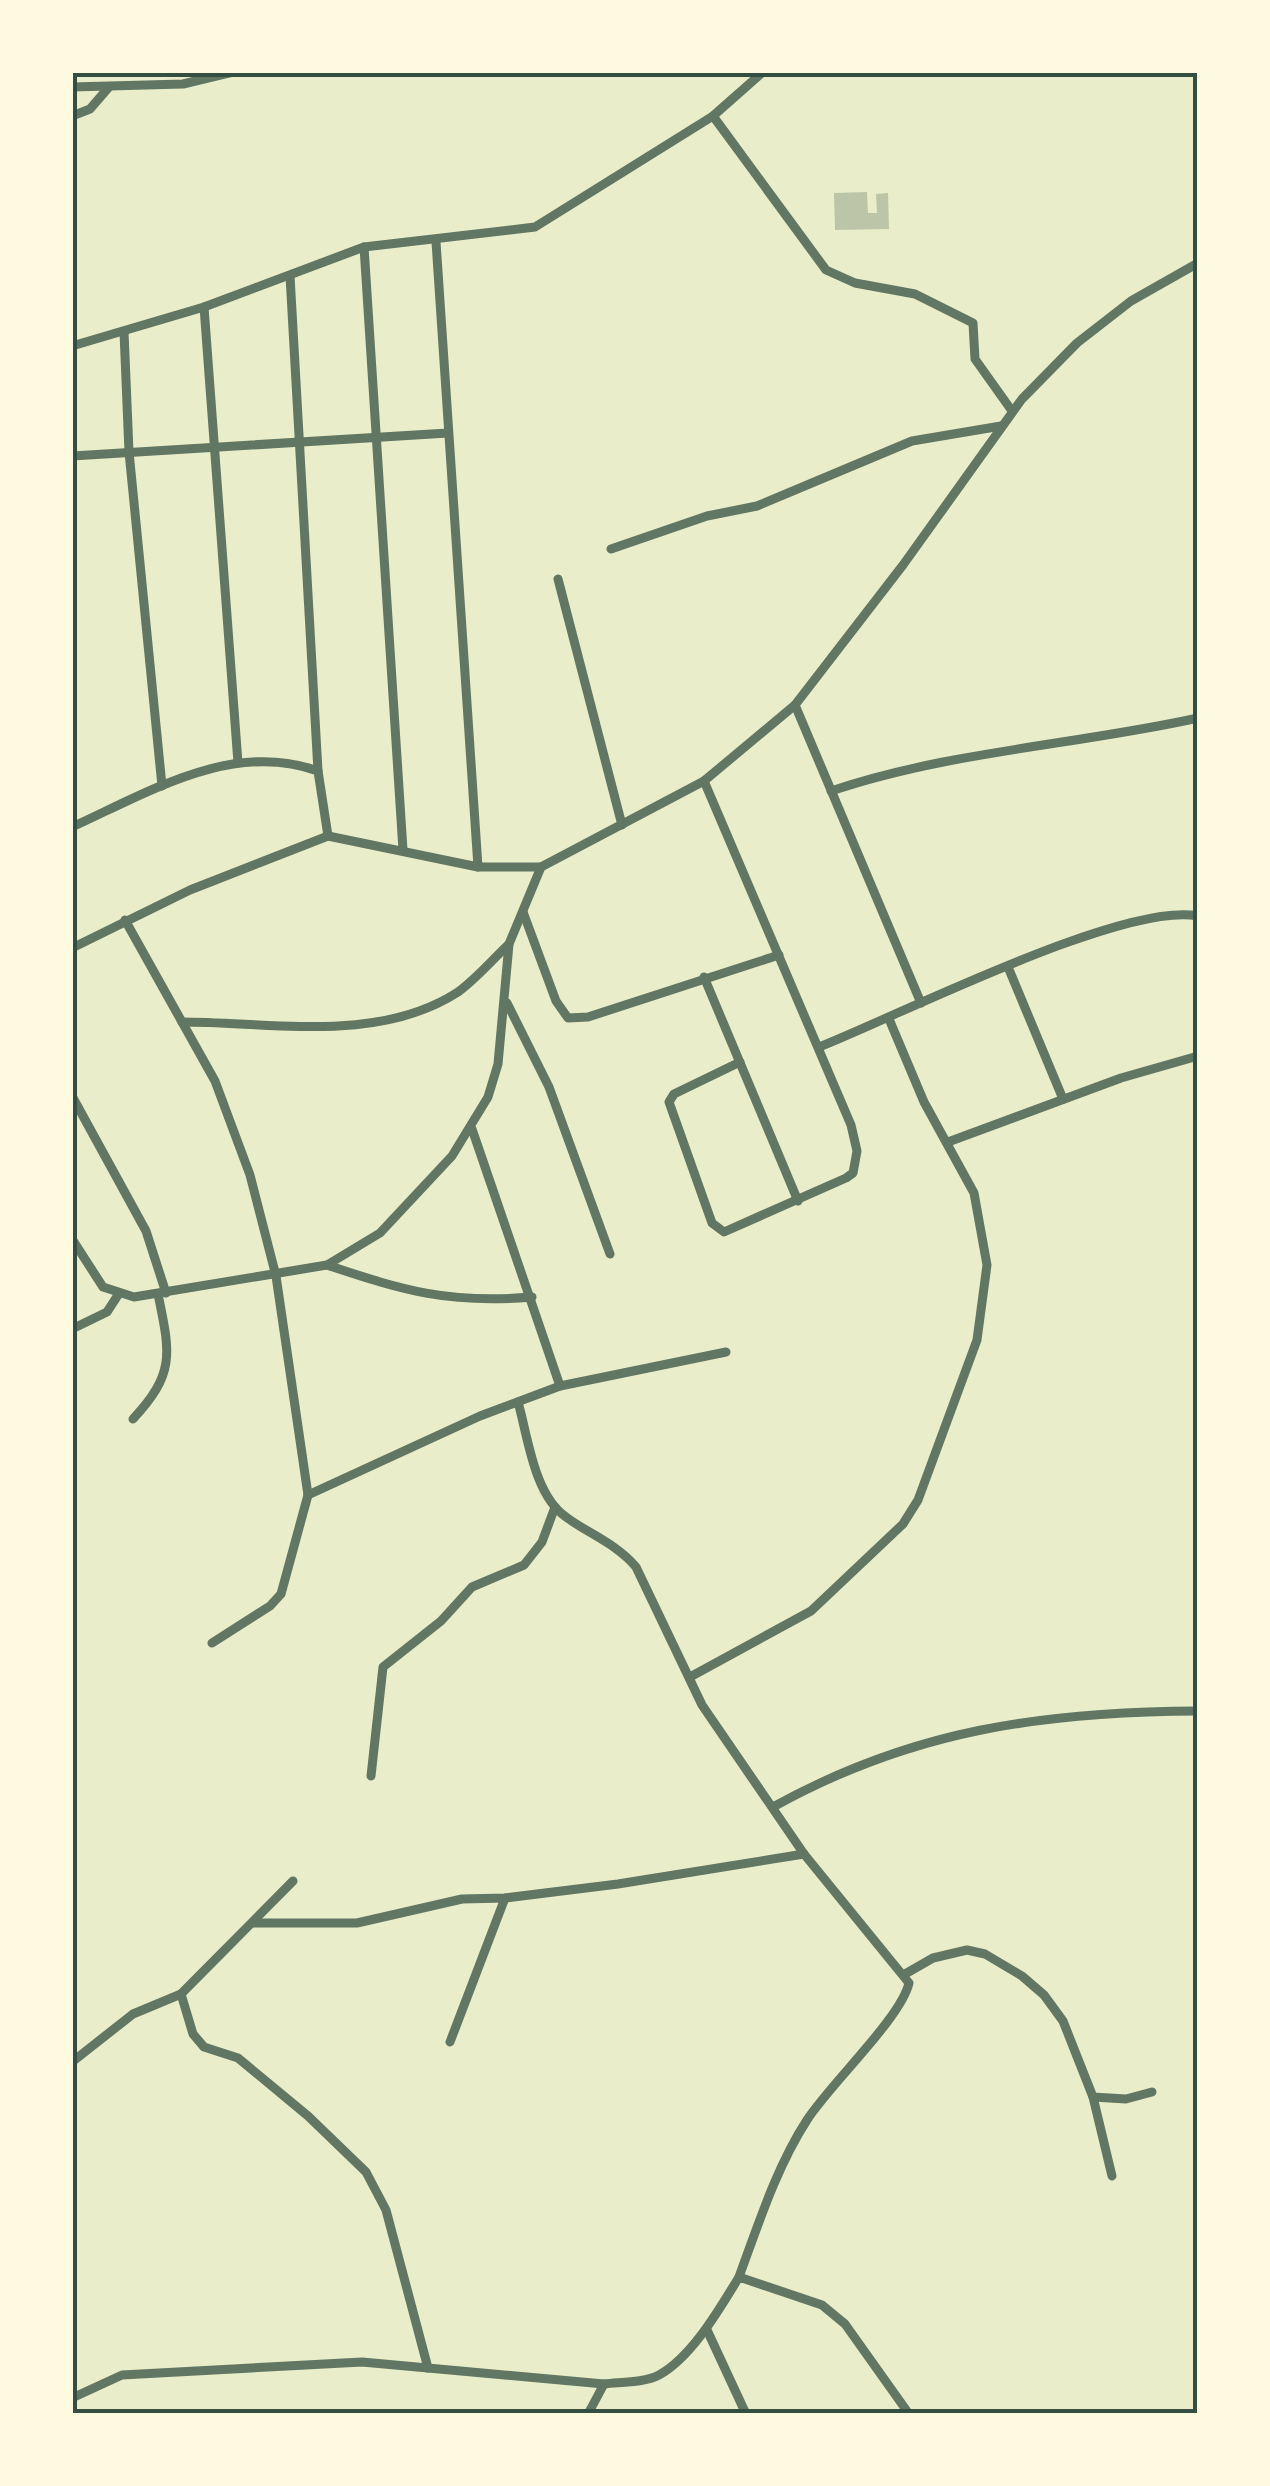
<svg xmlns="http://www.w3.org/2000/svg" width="1270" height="2486" font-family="'DejaVu Sans',sans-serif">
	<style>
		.building { fill: #bcc5a7 }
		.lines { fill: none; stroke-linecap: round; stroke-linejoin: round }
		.minor { stroke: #617663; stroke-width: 9 }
		.neatline { fill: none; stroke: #344e41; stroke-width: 4 }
	</style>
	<rect width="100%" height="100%" fill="#e9edc9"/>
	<polygon class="building" points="867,192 868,213 877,213 876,194 888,193 889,229 835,230 834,193"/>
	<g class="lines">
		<g class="minor">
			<polyline points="72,87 183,84 233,72"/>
			<polyline points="72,116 90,109 109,87"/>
			<polyline points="713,116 826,270 855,283 915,294 973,323 975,359 1012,411"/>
			<polyline points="436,242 478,867"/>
			<polyline points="364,247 403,850"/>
			<polyline points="290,276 318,771 328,836"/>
			<polyline points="204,307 238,763"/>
			<polyline points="124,332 129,452 162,786"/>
			<polyline points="72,346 204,307 364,247 535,227 713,116 763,72"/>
			<polyline points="72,456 448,433"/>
			<polyline points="611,549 707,516 757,506 912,441 1001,426"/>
			<polyline points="558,579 622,825"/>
			<polyline points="795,705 921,1003"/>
			<polyline points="704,781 851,1125 857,1151 853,1173 846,1178 724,1232 712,1223 669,1102 674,1094 740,1062"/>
			<path d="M 831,791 C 950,751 1076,745 1198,718"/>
			<path d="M 72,827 C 149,792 233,740 318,771"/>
			<polyline points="523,912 556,1001 568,1018 588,1017 779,955"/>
			<polyline points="125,920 215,1081 250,1175 276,1276 308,1495 281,1594 270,1606 212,1643"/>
			<polyline points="72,948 190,890 328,836 478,867 541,867 704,781 795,705 903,565 1022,399 1077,343 1131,301 1198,263"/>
			<polyline points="1008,967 1063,1099"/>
			<polyline points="704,977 798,1201"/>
			<polyline points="507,1003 549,1087 610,1254"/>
			<path d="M 182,1022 C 271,1022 378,1044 458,992 C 476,979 493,959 509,944"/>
			<path d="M 819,1047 C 898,1016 1124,901 1198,916"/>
			<polyline points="72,1096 146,1231 166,1293"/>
			<polyline points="472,1129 560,1386"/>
			<polyline points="948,1142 1121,1078 1198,1056"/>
			<polyline points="72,1239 103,1287 134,1297 327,1265 380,1233 452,1156 488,1097 498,1064 509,944 541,867"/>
			<path d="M 327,1265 C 405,1291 449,1304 532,1297"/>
			<polyline points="72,1329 107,1312 118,1295"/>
			<path d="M 518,1402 C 528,1437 534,1495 566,1517 C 589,1534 617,1544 636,1567 L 702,1705 L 804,1854 L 909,1983 C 901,2018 830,2084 807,2120 C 777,2166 758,2225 739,2277"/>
			<path d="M 133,1419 C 176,1373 170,1353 158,1294"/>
			<polyline points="308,1495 480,1416 560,1386 726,1352"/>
			<polyline points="690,1677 811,1611 903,1524 918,1500 977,1340 987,1265 974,1193 924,1102 889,1019"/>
			<polyline points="371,1776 383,1667 441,1621 472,1587 524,1565 542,1542 555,1507"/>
			<path d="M 773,1807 C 912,1730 1041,1712 1198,1711"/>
			<polyline points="254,1923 357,1923 462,1899 505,1898 618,1884 804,1854"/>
			<polyline points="905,1974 933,1958 967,1950 985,1954 1022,1976 1044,1995 1063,2021 1093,2097 1126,2099 1152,2092"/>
			<polyline points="181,1994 293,1881"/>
			<polyline points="450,2042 505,1898"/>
			<polyline points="72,2062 133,2014 181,1994 193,2034 204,2047 238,2058 308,2116 366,2172 386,2210 428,2368"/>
			<polyline points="1093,2097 1112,2176"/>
			<polyline points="707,2330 746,2414"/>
			<path d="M 72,2398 L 122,2375 L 362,2362 L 604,2384 C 620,2382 644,2383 659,2375 C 692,2357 720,2308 739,2277 L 822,2305 L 845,2324 L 909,2414"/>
			<polyline points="588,2414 604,2384"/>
		</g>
	</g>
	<rect width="1270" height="2486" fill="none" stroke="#fefae0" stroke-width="150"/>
	<rect x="75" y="75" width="1120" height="2336" class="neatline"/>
</svg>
